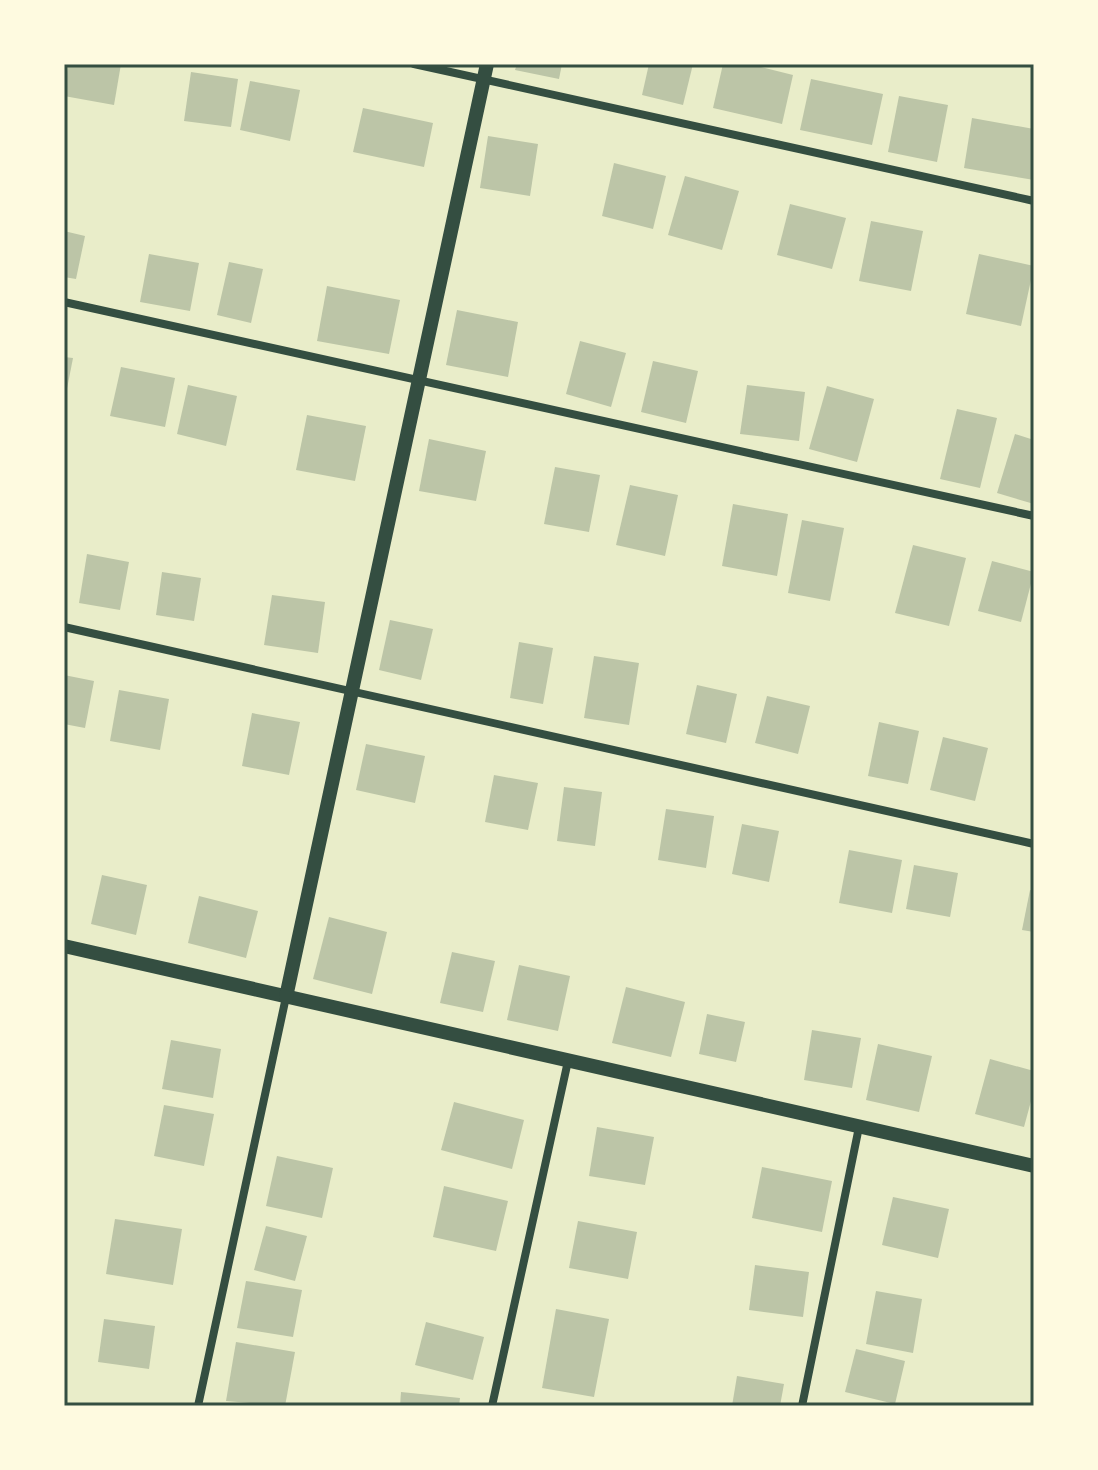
<svg xmlns="http://www.w3.org/2000/svg" width="1098" height="1470" font-family="'Fira Sans',sans-serif">
	<style>
		.building { fill: #bcc5a7 }
		.lines { fill: none; stroke-linecap: round; stroke-linejoin: round }
		.minor { stroke: #344e41; stroke-width: 8 }
		.tertiary { stroke: #344e41; stroke-width: 14 }
		.neatline { fill: none; stroke: #344e41; stroke-width: 3 }
	</style>
	<rect width="100%" height="100%" fill="#e9edc9"/>
	<g class="building">
		<polygon points="68,64 121,64 114,105 64,96"/>
		<polygon points="517,64 562,64 559,79 515,70"/>
		<polygon points="649,64 693,64 683,105 642,95"/>
		<polygon points="723,64 749,64 793,75 782,124 713,108"/>
		<polygon points="191,72 238,79 231,127 184,121"/>
		<polygon points="811,79 883,94 872,145 800,130"/>
		<polygon points="250,81 300,90 290,141 240,130"/>
		<polygon points="899,96 948,105 937,162 888,152"/>
		<polygon points="363,108 433,123 424,167 353,152"/>
		<polygon points="972,118 1034,129 1034,180 964,168"/>
		<polygon points="488,136 538,144 530,196 480,188"/>
		<polygon points="614,163 666,176 653,229 602,216"/>
		<polygon points="685,176 739,191 722,250 668,235"/>
		<polygon points="790,204 846,218 832,269 777,255"/>
		<polygon points="871,221 923,231 911,291 859,281"/>
		<polygon points="64,231 85,236 76,279 64,277"/>
		<polygon points="149,254 199,263 190,311 140,302"/>
		<polygon points="979,254 1034,266 1021,326 966,314"/>
		<polygon points="229,262 263,269 251,323 217,315"/>
		<polygon points="327,286 400,300 389,354 317,341"/>
		<polygon points="457,310 518,322 508,377 446,365"/>
		<polygon points="580,341 626,353 611,407 566,394"/>
		<polygon points="64,357 73,358 65,399 64,399"/>
		<polygon points="653,361 698,371 686,423 641,412"/>
		<polygon points="121,367 175,378 165,427 110,416"/>
		<polygon points="188,385 237,396 226,446 177,434"/>
		<polygon points="747,385 805,392 799,441 740,434"/>
		<polygon points="827,386 874,399 857,462 809,449"/>
		<polygon points="957,409 997,418 980,488 940,479"/>
		<polygon points="307,415 366,426 355,481 296,470"/>
		<polygon points="1015,434 1034,440 1034,504 997,493"/>
		<polygon points="429,439 486,451 476,501 419,491"/>
		<polygon points="555,467 600,475 589,532 544,524"/>
		<polygon points="630,485 678,495 665,556 616,545"/>
		<polygon points="733,504 788,514 777,576 722,566"/>
		<polygon points="802,520 844,528 830,601 788,593"/>
		<polygon points="913,545 966,558 949,626 895,613"/>
		<polygon points="87,554 129,562 120,610 79,603"/>
		<polygon points="992,561 1034,572 1021,622 978,611"/>
		<polygon points="162,572 201,578 194,621 156,615"/>
		<polygon points="272,595 325,602 318,653 264,645"/>
		<polygon points="390,620 433,629 421,680 379,670"/>
		<polygon points="519,642 553,648 543,704 510,698"/>
		<polygon points="594,656 639,663 629,725 584,718"/>
		<polygon points="64,675 94,681 85,728 64,724"/>
		<polygon points="697,685 737,694 726,743 686,734"/>
		<polygon points="119,690 169,699 160,750 110,741"/>
		<polygon points="767,696 810,706 798,754 755,743"/>
		<polygon points="252,713 300,722 289,775 242,766"/>
		<polygon points="879,722 919,731 908,784 868,776"/>
		<polygon points="943,737 988,748 975,801 930,790"/>
		<polygon points="366,744 425,756 415,803 356,790"/>
		<polygon points="494,775 538,783 528,830 485,822"/>
		<polygon points="564,787 602,792 595,846 557,841"/>
		<polygon points="666,809 714,816 706,868 658,860"/>
		<polygon points="742,824 779,831 769,882 732,874"/>
		<polygon points="849,850 902,860 892,913 839,903"/>
		<polygon points="914,865 958,873 950,917 906,909"/>
		<polygon points="102,875 147,885 136,935 91,924"/>
		<polygon points="1030,890 1034,891 1034,932 1022,930"/>
		<polygon points="199,896 258,911 246,958 188,943"/>
		<polygon points="329,917 387,932 372,994 313,979"/>
		<polygon points="452,952 495,961 483,1012 440,1003"/>
		<polygon points="519,965 570,976 558,1031 507,1020"/>
		<polygon points="626,987 685,1002 671,1057 612,1043"/>
		<polygon points="707,1014 745,1022 736,1062 699,1054"/>
		<polygon points="812,1030 861,1038 852,1088 804,1080"/>
		<polygon points="171,1040 221,1049 213,1098 162,1089"/>
		<polygon points="878,1044 932,1056 919,1112 866,1100"/>
		<polygon points="990,1059 1034,1071 1034,1090 1024,1127 975,1114"/>
		<polygon points="454,1102 524,1120 512,1169 441,1150"/>
		<polygon points="164,1105 214,1114 204,1166 154,1156"/>
		<polygon points="597,1127 654,1137 645,1185 589,1176"/>
		<polygon points="277,1156 333,1168 322,1218 266,1206"/>
		<polygon points="762,1167 832,1181 822,1232 752,1218"/>
		<polygon points="444,1186 508,1201 496,1251 433,1237"/>
		<polygon points="893,1197 949,1209 938,1258 882,1245"/>
		<polygon points="115,1219 182,1229 173,1285 106,1274"/>
		<polygon points="578,1221 637,1232 628,1279 569,1268"/>
		<polygon points="266,1226 307,1236 295,1281 254,1270"/>
		<polygon points="755,1265 809,1272 803,1317 749,1310"/>
		<polygon points="246,1281 302,1290 293,1337 237,1328"/>
		<polygon points="876,1291 922,1299 913,1353 866,1344"/>
		<polygon points="556,1309 609,1319 594,1397 542,1388"/>
		<polygon points="104,1319 155,1326 149,1369 98,1362"/>
		<polygon points="426,1322 484,1337 473,1380 415,1365"/>
		<polygon points="236,1342 295,1352 285,1406 226,1401"/>
		<polygon points="856,1349 905,1361 895,1404 845,1392"/>
		<polygon points="737,1376 784,1384 780,1406 732,1406"/>
		<polygon points="401,1392 460,1398 459,1406 400,1406"/>
	</g>
	<g class="lines">
		<g class="minor">
			<polyline points="414,64 1034,201"/>
			<polyline points="64,302 1034,516"/>
			<polyline points="64,627 1034,844"/>
			<polyline points="198,1406 286,997"/>
			<polyline points="492,1406 568,1061"/>
			<polyline points="802,1406 859,1127"/>
		</g>
		<g class="tertiary">
			<polyline points="64,946 1034,1166"/>
			<polyline points="286,997 487,64"/>
		</g>
	</g>
	<rect width="1098" height="1470" fill="none" stroke="#fefae0" stroke-width="132"/>
	<rect x="66" y="66" width="966" height="1338" class="neatline"/>
</svg>
